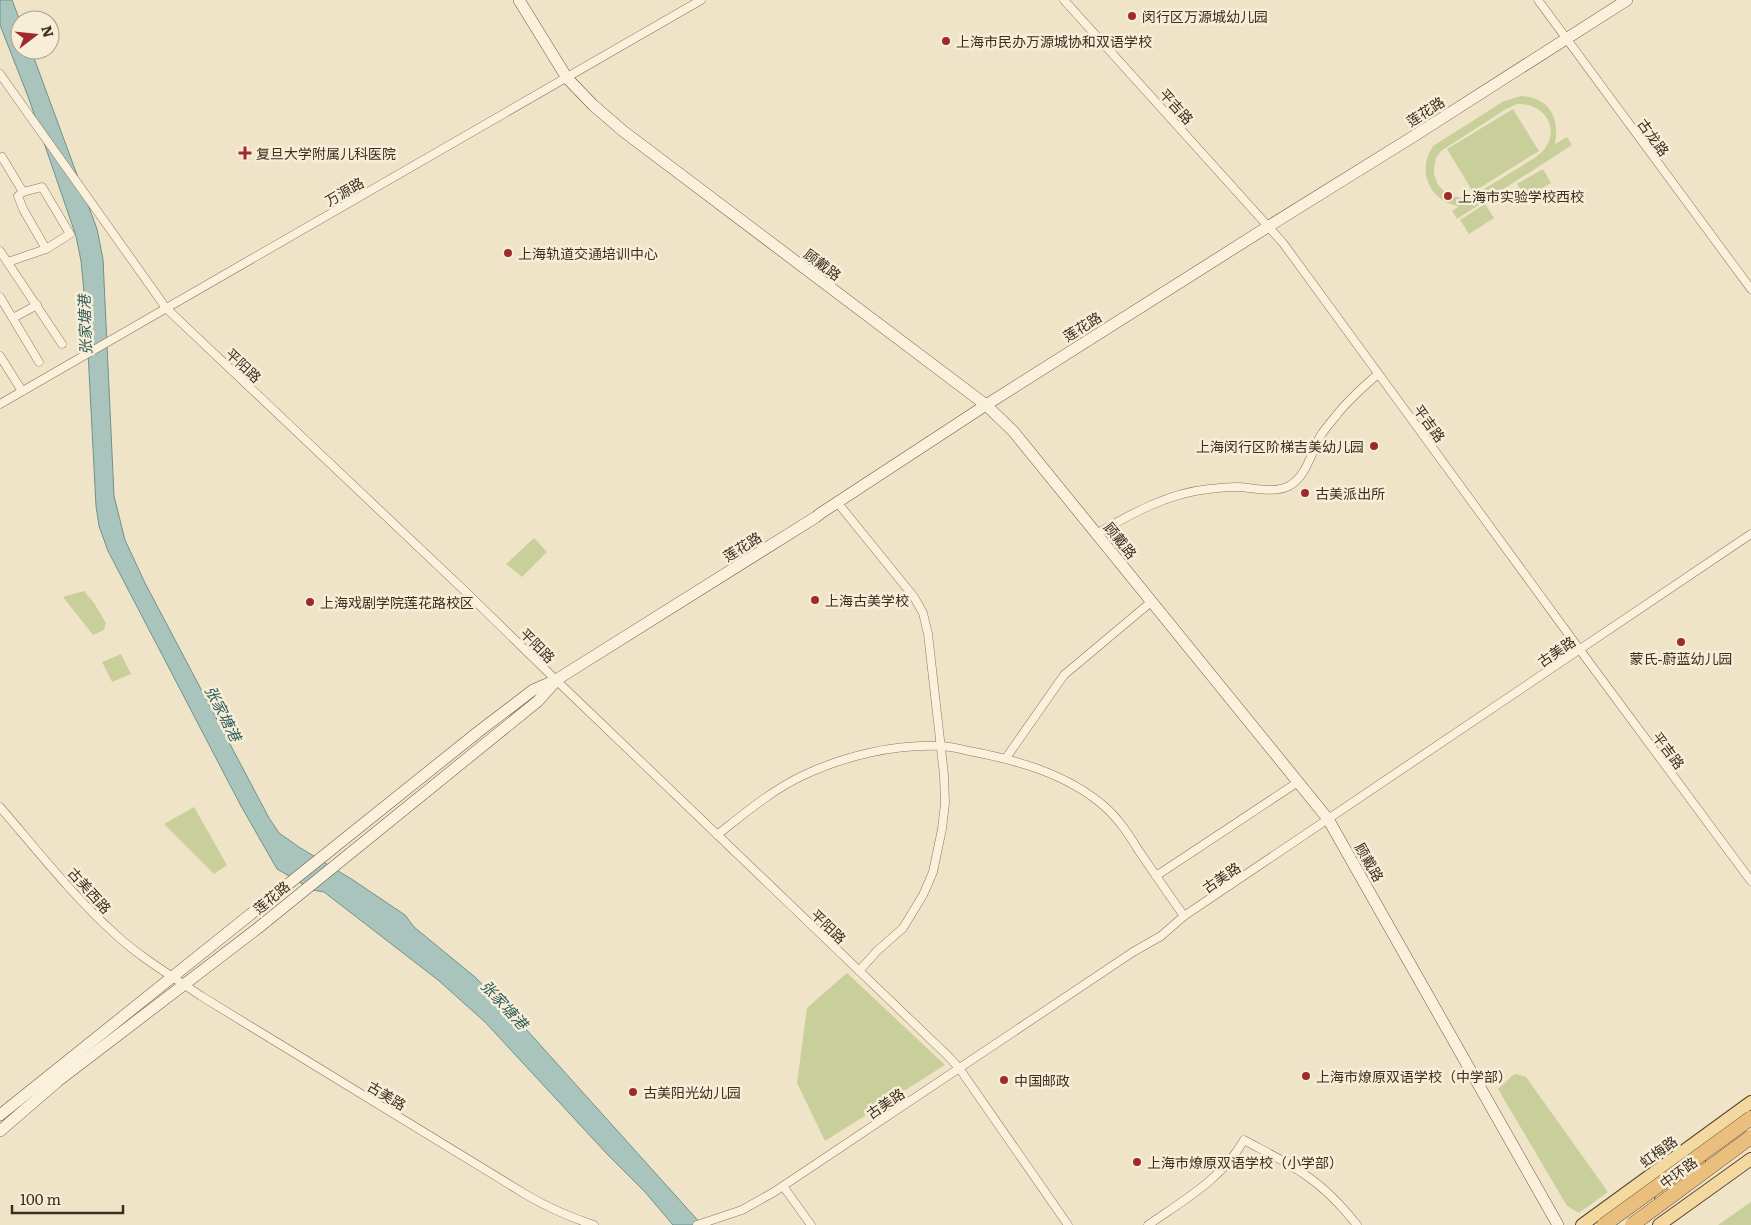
<svg xmlns="http://www.w3.org/2000/svg" width="1751" height="1225" font-family="Literata,'Noto Sans SC',serif">
	<style>
		.green { fill: #c9cf9b; fill-rule: evenodd }
		.water { fill: #a9c4bc; stroke: #6f938a }
		.lines { fill: none; stroke-linecap: round; stroke-linejoin: round }
		.minor-casing { stroke: #8d765c; stroke-width: 9 }
		.secondary-casing { stroke: #6f573f; stroke-width: 12 }
		.primary-casing { stroke: #5b4430; stroke-width: 14 }
		.minor { stroke: #faf1dc; stroke-width: 8 }
		.secondary { stroke: #faf1dc; stroke-width: 11 }
		.primary { stroke: #f3d9a0; stroke-width: 12 }
		.trunk-bridge-casing { stroke: #5b4430; stroke-width: 15; stroke-linecap: butt }
		.trunk-bridge { stroke: #eabe7c; stroke-width: 14 }
		.poi-dot { fill: #9e2a2b; stroke: #f7eed8; stroke-width: 2 }
		.labels { text-anchor: middle; dominant-baseline: central; stroke-width: 5; stroke-linejoin: round; paint-order: stroke }
		.poi-label { font-size: 14px; fill: #3d2e20; stroke: #f7eed8; text-anchor: start }
		.street-label { font-size: 14px; fill: #3d2e20; stroke: #f7eed8 }
		.water-label { font-size: 15px; font-style: italic; fill: #2f5d5a; stroke: #f7eed8 }
	</style>
	<rect width="100%" height="100%" fill="#f0e4c8"/>
	<g class="green">
		<path d="M 1521,96 C 1550,97 1560,119 1555,144 L 1567,137 L 1572,145 L 1457,219 L 1452,211 L 1459,206 C 1439,204 1423,185 1426,165 C 1426,158 1430,152 1433,146 L 1504,101 ZM 1517,104 C 1549,103 1564,137 1536,157 L 1471,197 L 1462,198 L 1452,196 L 1446,193 L 1438,185 L 1434,174 L 1434,168 L 1436,158 L 1441,151 L 1506,109 Z"/>
		<polygon points="1513,109 1539,151 1473,192 1447,149"/>
		<polygon points="1543,169 1551,183 1526,198 1517,184"/>
		<polygon points="1485,204 1494,218 1469,234 1460,220"/>
		<polygon points="534,538 547,552 522,577 506,564"/>
		<polygon points="84,591 94,603 106,623 104,630 93,635 63,597"/>
		<polygon points="121,654 131,674 112,682 102,662"/>
		<polygon points="194,807 227,865 214,874 164,824"/>
		<polygon points="847,973 945,1065 825,1141 797,1083 807,1008"/>
		<polygon points="1517,1074 1526,1077 1608,1192 1579,1213 1567,1206 1498,1089 1513,1075"/>
		<polygon points="1751,1202 1751,1225 1718,1225"/>
	</g>
	<polygon class="water" points="0,0 12,0 20,21 20,50 31,50 97,229 103,259 114,496 125,540 145,583 269,818 279,833 299,847 353,880 405,915 414,927 475,977 516,1018 702,1225 673,1225 645,1192 607,1154 485,1022 438,980 324,892 313,890 277,869 241,806 108,551 99,526 96,506 86,313 81,261 76,236 29,99 0,25"/>
	<g class="lines">
		<g class="minor-casing">
			<g id="minor">
				<polyline points="1064,0 1283,243 1580,650 1751,881"/>
				<polyline points="1538,0 1751,289"/>
				<polyline points="0,74 166,308 468,594 556,680 948,1056 959,1068 1068,1225"/>
				<polyline points="0,158 2,157 23,192"/>
				<polygon points="42,187 70,234 46,249 23,209 18,196 23,192"/>
				<polyline points="0,251 62,344"/>
				<polyline points="8,262 46,249"/>
				<polyline points="0,297 39,362"/>
				<polyline points="13,318 37,305"/>
				<polyline points="0,356 22,391"/>
				<polyline points="0,404 701,0"/>
				<polyline points="837,502 914,597 923,613 928,634 944,775 945,803 942,829 933,872 923,895 903,928 877,951 859,971"/>
				<path d="M 1096,534 C 1131,514 1168,493 1209,489 C 1218,488 1227,487 1236,487 C 1252,487 1273,494 1289,486 C 1307,476 1311,452 1321,435 C 1325,429 1330,423 1335,417 C 1347,401 1363,387 1378,374"/>
				<polyline points="1006,758 1064,675 1151,602"/>
				<path d="M 0,807 C 37,850 73,896 115,934 C 141,958 172,976 201,996 L 525,1194 C 547,1207 569,1217 594,1225"/>
				<path d="M 717,835 C 745,813 772,790 804,775 C 845,756 894,744 940,746 C 949,746 960,749 969,751 C 1017,760 1067,774 1104,806 C 1119,819 1129,835 1139,851 C 1154,873 1169,895 1184,916"/>
				<polyline points="1156,876 1298,782"/>
				<polyline points="783,1186 811,1225"/>
				<polyline points="697,1225 742,1210 774,1192 1133,952 1161,936 1184,916 1751,534"/>
				<path d="M 1148,1225 C 1184,1200 1222,1179 1244,1140 C 1264,1151 1285,1161 1304,1174 C 1325,1188 1342,1206 1357,1225"/>
			</g>
		</g>
		<g class="secondary-casing">
			<g id="secondary">
				<polyline points="519,0 567,78 593,105 623,131 986,405 1013,431 1328,819 1558,1225"/>
				<polyline points="0,1115 478,732 533,690 556,680 816,517 821,513 986,405 1269,226 1414,136 1627,0"/>
				<polyline points="0,1131 58,1081 258,928 538,701 554,683"/>
			</g>
		</g>
		<g class="primary-casing">
			<g id="primary">
				<polyline points="1661,1197 1699,1161"/>
				<polyline points="1582,1225 1751,1102"/>
				<polyline points="1659,1225 1751,1159"/>
			</g>
		</g>
		<use href="#minor" class="minor"/>
		<use href="#secondary" class="secondary"/>
		<use href="#primary" class="primary"/>
		<g class="trunk-bridge-casing">
			<g id="trunk-bridge">
				<polyline points="1604,1225 1751,1118"/>
				<polyline points="1632,1225 1751,1137"/>
			</g>
		</g>
		<use href="#trunk-bridge" class="trunk-bridge"/>
	</g>
	<g class="poi-dot">
		<circle cx="1132" cy="16" r="5"/>
		<circle cx="946" cy="41" r="5"/>
		<path d="M242.5 145.5h5v5h5v5h-5v5h-5v-5h-5v-5h5z"/>
		<circle cx="1448" cy="196" r="5"/>
		<circle cx="508" cy="253" r="5"/>
		<circle cx="1374" cy="446" r="5"/>
		<circle cx="1305" cy="493" r="5"/>
		<circle cx="815" cy="600" r="5"/>
		<circle cx="310" cy="602" r="5"/>
		<circle cx="1681" cy="642" r="5"/>
		<circle cx="1306" cy="1076" r="5"/>
		<circle cx="1004" cy="1080" r="5"/>
		<circle cx="633" cy="1092" r="5"/>
		<circle cx="1137" cy="1162" r="5"/>
	</g>
	<g class="labels">
		<g class="poi-label">
			<text x="1142" y="16">闵行区万源城幼儿园</text>
			<text x="956" y="41">上海市民办万源城协和双语学校</text>
			<text x="256" y="153">复旦大学附属儿科医院</text>
			<text x="1458" y="196">上海市实验学校西校</text>
			<text x="518" y="253">上海轨道交通培训中心</text>
			<text x="1364" y="446" text-anchor="end">上海闵行区阶梯吉美幼儿园</text>
			<text x="1315" y="493">古美派出所</text>
			<text x="825" y="600">上海古美学校</text>
			<text x="320" y="602">上海戏剧学院莲花路校区</text>
			<text x="1681" y="658" text-anchor="middle">蒙氏-蔚蓝幼儿园</text>
			<text x="1316" y="1076">上海市燎原双语学校（中学部）</text>
			<text x="1014" y="1080">中国邮政</text>
			<text x="643" y="1092">古美阳光幼儿园</text>
			<text x="1147" y="1162">上海市燎原双语学校（小学部）</text>
		</g>
		<g class="street-label">
			<text transform="translate(1177 106) rotate(48)">平吉路</text>
			<text transform="translate(1425 111) rotate(-33)">莲花路</text>
			<text transform="translate(1654 137) rotate(54)">古龙路</text>
			<text transform="translate(344 191) rotate(-30)">万源路</text>
			<text transform="translate(823 264) rotate(37)">顾戴路</text>
			<text transform="translate(1082 326) rotate(-32)">莲花路</text>
			<text transform="translate(244 365) rotate(43)">平阳路</text>
			<text transform="translate(1430 423) rotate(54)">平吉路</text>
			<text transform="translate(1121 540) rotate(51)">顾戴路</text>
			<text transform="translate(742 546) rotate(-32)">莲花路</text>
			<text transform="translate(538 645) rotate(45)">平阳路</text>
			<text transform="translate(1556 651) rotate(-34)">古美路</text>
			<text transform="translate(1669 750) rotate(53)">平吉路</text>
			<text transform="translate(1370 862) rotate(60)">顾戴路</text>
			<text transform="translate(1221 877) rotate(-34)">古美路</text>
			<text transform="translate(90 890) rotate(48)">古美西路</text>
			<text transform="translate(271 897) rotate(-40)">莲花路</text>
			<text transform="translate(829 926) rotate(44)">平阳路</text>
			<text transform="translate(387 1095) rotate(31)">古美路</text>
			<text transform="translate(885 1103) rotate(-34)">古美路</text>
			<text transform="translate(1658 1151) rotate(-36)">虹梅路</text>
			<text transform="translate(1678 1172) rotate(-36)">中环路</text>
		</g>
		<g class="water-label">
			<text transform="translate(84 325) rotate(-92)">张家塘港</text>
			<text transform="translate(224 713) rotate(63)">张家塘港</text>
			<text transform="translate(505 1004) rotate(47)">张家塘港</text>
		</g>
	</g>
	<g transform="translate(35 35) rotate(74)"><circle r="24" fill="#f7eed8" stroke="#ada18e"/>
	<path d="M0-4L9 19L0 12L-9 19Z" fill="#9e2a2b"/>
	<text y="-8" font-size="14" font-weight="bold" text-anchor="middle" fill="#3d2e20">N</text>
	</g>
	<path d="M12 1205v8h111v-8" fill="none" stroke="#3d2e20" stroke-width="2.5"/>
	<text x="20" y="1205" font-size="15" fill="#3d2e20" stroke="#f7eed8" stroke-width="4" paint-order="stroke">100 m</text>
</svg>
